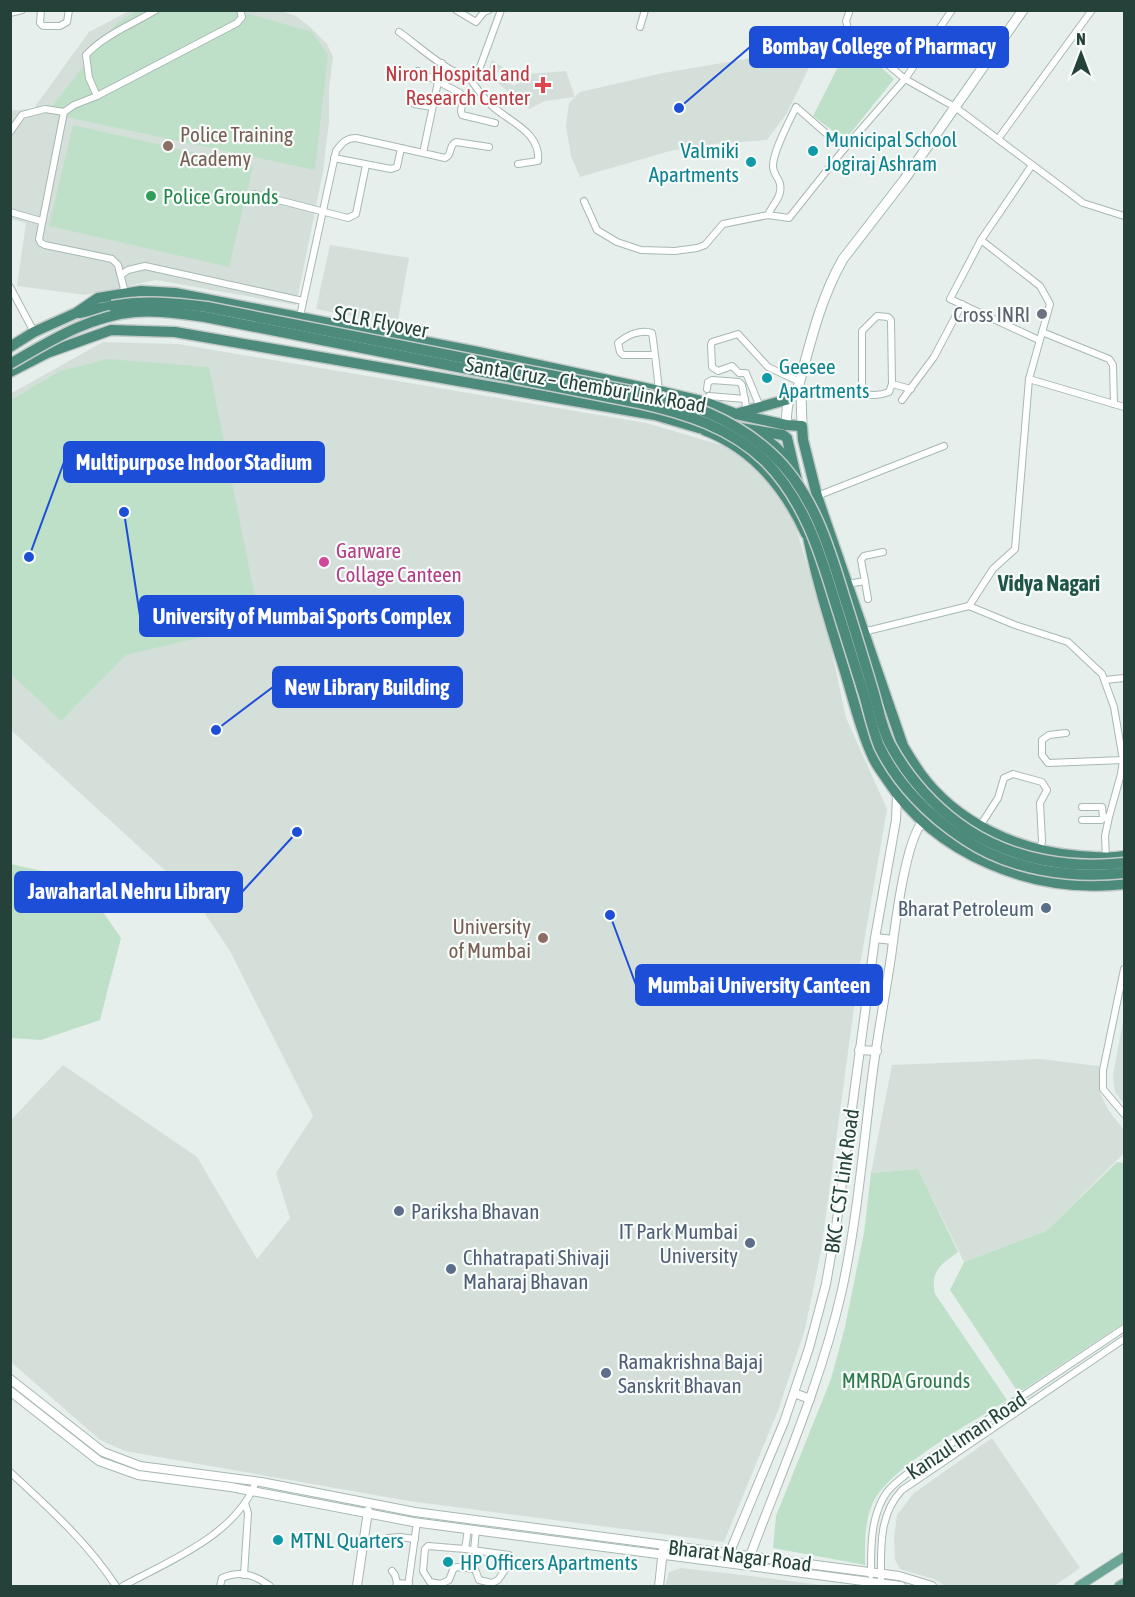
<svg xmlns="http://www.w3.org/2000/svg" width="1135" height="1597" font-family="'Asap Condensed',sans-serif">
	<style>
		.built { fill: #d4dfda }
		.green { fill: #bfe0c8 }
		.lines { fill: none; stroke-linecap: round; stroke-linejoin: round }
		.minor-casing { stroke: #a8b8b2; stroke-width: 8 }
		.tertiary-casing { stroke: #a8b8b2; stroke-width: 10 }
		.secondary-casing { stroke: #a4bbb3; stroke-width: 11 }
		.primary-casing { stroke: #c2cac8; stroke-width: 11 }
		.trunk-casing { stroke: #c2cac8; stroke-width: 13 }
		.minor { stroke: #fff; stroke-width: 6 }
		.tertiary { stroke: #fff; stroke-width: 8 }
		.secondary { stroke: #fff; stroke-width: 9 }
		.primary { stroke: #6aa596; stroke-width: 9 }
		.trunk { stroke: #4c8a7c; stroke-width: 10 }
		.trunk-bridge-casing { stroke: #c2cac8; stroke-width: 13; stroke-linecap: butt }
		.trunk-bridge { stroke: #4c8a7c; stroke-width: 10 }
		.health-dot { fill: #e0444e; stroke: #f7fbf9; stroke-width: 2 }
		.education-dot { fill: #8d6e63; stroke: #f7fbf9; stroke-width: 2 }
		.culture-dot { fill: #0f9aa8; stroke: #f7fbf9; stroke-width: 2 }
		.leisure-dot { fill: #2e9e5b; stroke: #f7fbf9; stroke-width: 2 }
		.worship-dot { fill: #6b7280; stroke: #f7fbf9; stroke-width: 2 }
		.hotel-dot { fill: #d1479c; stroke: #f7fbf9; stroke-width: 2 }
		.service-dot { fill: #5c6f8a; stroke: #f7fbf9; stroke-width: 2 }
		.labels { text-anchor: middle; dominant-baseline: central; stroke-width: 4.5; stroke-linejoin: round; paint-order: stroke }
		.health-label { font-size: 21px; fill: #be3a42; stroke: #f7fbf9; text-anchor: end }
		.education-label { font-size: 21px; fill: #785e54; stroke: #f7fbf9; text-anchor: start }
		.culture-label { font-size: 21px; fill: #0d838f; stroke: #f7fbf9; text-anchor: start }
		.leisure-label { font-size: 21px; fill: #27864d; stroke: #f7fbf9; text-anchor: start }
		.worship-label { font-size: 21px; fill: #5b616d; stroke: #f7fbf9; text-anchor: end }
		.street-label { font-size: 21px; fill: #24423a; stroke: #f7fbf9 }
		.hotel-label { font-size: 21px; fill: #b23c85; stroke: #f7fbf9; text-anchor: start }
		.service-label { font-size: 21px; fill: #4e5e75; stroke: #f7fbf9; text-anchor: start }
		.park-label { font-size: 21px; fill: #2d7a4b; stroke: #f7fbf9 }
		.neighbourhood-label { font-size: 22px; font-weight: bold; fill: #1f5548; stroke: #f7fbf9 }
		.leader { fill: none; stroke: #1d4ed8; stroke-width: 2 }
		.callout-dot { fill: #1d4ed8; stroke: #f7fbf9; stroke-width: 2 }
		.callout { fill: #1d4ed8; stroke: #1d4ed8; stroke-width: 2 }
		.callout-label { font-size: 22px; text-anchor: middle; font-weight: bold; fill: #fff }
	</style>
	<rect width="100%" height="100%" fill="#e6efeb"/>
	<g class="built">
		<polygon points="277,10 296,16 309,26 327,44 333,57 329,89 329,121 323,172 296,305 156,280 85,295 17,286 26,223 11,219 10,111 34,108 89,32 129,11"/>
		<polygon points="811,48 813,59 787,113 767,140 713,144 670,151 580,177 571,156 566,126 569,103 575,97 545,101 529,109 499,84 504,75 489,67 492,60 513,74 508,81 514,86 529,74 566,71 575,97 580,92 663,73"/>
		<polygon points="330,245 409,258 397,325 316,309"/>
		<polygon points="103,342 178,344 646,423 735,449 772,484 793,518 829,638 846,718 887,809 859,971 821,1251 805,1329 779,1408 724,1542 409,1501 125,1451 100,1440 11,1362 11,1120 63,1065 197,1157 257,1259 290,1218 276,1173 313,1116 230,951 193,896 11,730 10,394"/>
		<polygon points="1124,1015 1124,1104 1115,1092 1113,1075"/>
		<polygon points="1040,1059 1099,1066 1100,1093 1109,1111 1124,1130 1124,1153 1046,1231 964,1262 918,1169 871,1173 892,1065"/>
		<polygon points="992,1438 1080,1568 1054,1586 946,1586 934,1579 900,1569 895,1560 894,1537 897,1515 914,1493"/>
		<polygon points="681,1568 750,1576 829,1586 665,1586 669,1572"/>
	</g>
	<g class="green">
		<polygon points="136,11 239,11 312,32 328,55 315,170 47,113 116,24"/>
		<polygon points="855,44 894,79 845,140 813,116 842,59"/>
		<polygon points="73,125 253,166 229,267 49,226"/>
		<polygon points="108,359 209,367 260,623 126,655 61,721 11,674 11,400 60,371"/>
		<polygon points="10,864 80,879 121,938 100,1020 41,1040 11,1038"/>
		<polygon points="1117,1162 1124,1163 1124,1323 1023,1390 1016,1389 950,1290 964,1262 1046,1231"/>
		<path d="M 918,1169 L 958,1252 C 941,1265 930,1270 935,1294 L 1007,1400 C 973,1422 886,1469 872,1505 C 864,1524 865,1545 865,1565 L 773,1548 L 776,1516 L 831,1379 L 845,1327 L 864,1233 L 871,1173 Z"/>
	</g>
	<g class="lines">
		<g class="minor-casing">
			<g id="minor">
				<polyline points="41,10 40,23 43,26 60,26 67,22 69,10"/>
				<polyline points="456,10 476,22 484,12 489,10"/>
				<polyline points="850,10 846,21 849,32 905,79 955,107 1083,203 1124,216"/>
				<polyline points="10,13 22,10"/>
				<polyline points="640,27 645,10"/>
				<path d="M 399,32 C 415,43 441,67 458,73 C 467,77 474,72 480,67 L 501,10"/>
				<polyline points="418,71 460,93 463,97 461,111 462,115 495,123"/>
				<path d="M 467,74 C 474,85 482,96 491,105 C 509,122 541,132 538,161 L 518,164"/>
				<path d="M 97,96 L 89,78 L 86,55 C 104,35 133,24 156,10"/>
				<polyline points="414,104 432,107"/>
				<polyline points="10,132 22,115 45,109 64,112"/>
				<polyline points="998,139 1092,10"/>
				<path d="M 423,153 L 445,158 C 453,155 448,145 456,142 L 489,147"/>
				<polyline points="334,158 391,169 397,167 401,148"/>
				<polyline points="1032,165 981,240 950,299 1039,340"/>
				<polyline points="255,194 348,218 356,214 366,165"/>
				<polyline points="584,201 597,230 617,242 641,250 675,251 697,248 705,245 723,224 768,215 789,218 844,149 905,79 952,10"/>
				<polyline points="10,212 41,221"/>
				<path d="M 768,215 C 772,205 783,196 780,184 C 779,178 773,174 773,166 C 773,151 789,122 796,107 L 844,149"/>
				<polyline points="981,240 1040,286 1050,304 1029,379 1124,407"/>
				<polyline points="121,275 128,270 145,266 303,301"/>
				<polyline points="10,287 34,332"/>
				<polyline points="125,293 118,265 112,259 45,245 41,243 39,239 64,112 74,105 97,96 237,23 242,17 240,10"/>
				<path d="M 300,316 L 336,151 C 342,143 346,138 356,138 L 423,153 L 442,63"/>
				<polyline points="1042,332 1109,359 1113,365 1114,404"/>
				<path d="M 655,355 L 623,355 L 620,352 L 618,343 C 627,335 641,329 652,333 C 655,352 657,372 659,391"/>
				<path d="M 892,384 L 891,320 L 888,317 L 877,316 L 862,331 L 862,392 C 869,397 881,395 889,392 L 892,384 L 911,389"/>
				<polyline points="707,389 708,382 712,380 739,382 742,385 747,411"/>
				<polyline points="709,396 745,399"/>
				<polyline points="902,400 934,357 962,304"/>
				<polyline points="760,407 746,373 739,373 732,366 718,371 712,367 711,345 712,342 738,334 768,367 800,382"/>
				<polyline points="817,496 944,446"/>
				<polyline points="865,581 868,599"/>
				<polyline points="847,584 865,581 861,560 864,556 883,552"/>
				<polyline points="969,606 1015,625 1068,642 1102,674 1114,707 1123,760 1121,774 1109,817 1105,836 1106,858"/>
				<polyline points="863,632 969,606 993,569 1015,549 1029,379"/>
				<polyline points="1105,680 1124,678"/>
				<polyline points="1066,733 1049,735 1042,740 1042,755 1048,763 1123,760"/>
				<polyline points="1082,807 1102,807 1103,818"/>
				<polyline points="1082,820 1101,820 1105,817"/>
				<polyline points="980,826 998,798 1004,778 1013,774 1042,782 1047,790 1040,803 1042,841 1040,850"/>
				<polyline points="1124,969 1103,1070 1103,1089 1124,1114"/>
				<path d="M 10,1472 C 49,1508 87,1542 116,1586"/>
				<polyline points="388,1538 400,1537 415,1539"/>
				<polyline points="465,1549 509,1555 509,1564 498,1580 492,1583 479,1580 475,1569 456,1567 453,1570 449,1580 441,1584 430,1582 423,1571 425,1549 428,1546 465,1549 468,1529"/>
				<polyline points="474,1550 476,1530"/>
				<polyline points="392,1571 395,1575 397,1583"/>
				<polyline points="244,1575 248,1513 245,1503"/>
				<path d="M 871,1575 C 871,1548 870,1516 887,1492 C 893,1484 903,1477 912,1470 L 1124,1328"/>
				<path d="M 881,1583 C 881,1550 878,1515 902,1490 L 1124,1339"/>
				<path d="M 123,1586 C 169,1561 238,1534 256,1481"/>
				<path d="M 220,1586 L 222,1578 C 241,1570 255,1575 270,1586"/>
				<polyline points="396,1586 397,1583 409,1584"/>
				<polyline points="408,1586 417,1522"/>
			</g>
		</g>
		<g class="tertiary-casing">
			<g id="tertiary">
				<polyline points="875,938 893,940"/>
				<polyline points="859,1050 877,1051"/>
				<polyline points="10,1379 103,1452 140,1466 261,1482 415,1512 899,1576 932,1586"/>
				<polyline points="10,1391 99,1461 138,1475 231,1487 413,1522 901,1586"/>
				<polyline points="794,1393 810,1399"/>
				<polyline points="729,1554 784,1422 809,1348 826,1284 837,1220 875,938 896,820 897,794"/>
				<path d="M 750,1556 C 783,1468 821,1382 842,1290 C 857,1220 863,1149 872,1078 C 877,1038 885,997 891,957 C 895,927 905,841 923,821"/>
				<polyline points="357,1586 368,1511"/>
				<polyline points="659,1586 663,1550"/>
			</g>
		</g>
		<g class="secondary-casing">
			<g id="secondary">
				<polyline points="798,388 801,392 802,426"/>
				<path d="M 786,425 C 787,412 786,397 798,388 C 810,344 820,299 843,259 L 904,180 L 1023,10"/>
			</g>
		</g>
		<g class="primary-casing">
			<g id="primary">
				<polyline points="1079,1586 1124,1557"/>
				<polyline points="1119,1586 1124,1583"/>
			</g>
		</g>
		<g class="trunk-casing">
			<g id="trunk">
				<polyline points="79,313 112,306"/>
				<path d="M 10,347 L 34,332 L 76,313 L 98,298 L 141,291 L 175,293 L 478,352 L 659,391 L 702,401 L 736,414 L 786,425 L 802,426 L 803,440 L 817,496 L 903,746 C 908,755 914,764 920,773 C 956,823 1018,851 1079,856 C 1094,857 1109,859 1124,856"/>
				<polyline points="10,372 47,353 111,330 175,332 655,415 699,428 716,427"/>
				<polyline points="739,413 789,399"/>
				<polyline points="735,427 783,435 787,438 798,485"/>
				<path d="M 704,430 C 752,448 785,488 806,534"/>
				<path d="M 753,433 C 768,438 785,453 791,468"/>
				<path d="M 806,526 C 814,571 828,616 841,659 C 851,689 859,727 872,755 C 875,763 881,771 886,778 C 936,856 1034,894 1124,884"/>
			</g>
		</g>
		<use href="#minor" class="minor"/>
		<use href="#tertiary" class="tertiary"/>
		<use href="#secondary" class="secondary"/>
		<use href="#primary" class="primary"/>
		<use href="#trunk" class="trunk"/>
		<g class="trunk-bridge-casing">
			<g id="trunk-bridge">
				<path d="M 112,306 C 145,300 174,303 207,307 L 641,393 C 690,403 734,419 771,453 C 812,490 829,546 844,596 C 854,627 863,657 872,687 C 878,706 881,727 890,744 C 909,779 935,808 968,830 C 1014,860 1071,869 1124,863"/>
				<path d="M 10,364 C 50,341 89,316 135,312 C 158,310 182,314 205,317 L 639,403 C 685,413 731,428 765,461 C 804,500 820,552 835,602 C 845,634 855,666 865,698 C 869,713 873,731 879,746 C 897,784 929,816 964,839 C 1010,870 1070,879 1124,873"/>
			</g>
		</g>
		<use href="#trunk-bridge" class="trunk-bridge"/>
	</g>
	<path class="health-dot" d="M540 76h6v6h6v6h-6v6h-6v-6h-6v-6h6z"/>
	<g class="education-dot">
		<circle cx="168" cy="146" r="6"/>
		<circle cx="543" cy="938" r="6"/>
	</g>
	<g class="culture-dot">
		<circle cx="813" cy="151" r="6"/>
		<circle cx="751" cy="162" r="6"/>
		<circle cx="767" cy="378" r="6"/>
		<circle cx="278" cy="1540" r="6"/>
		<circle cx="448" cy="1562" r="6"/>
	</g>
	<circle class="leisure-dot" cx="151" cy="196" r="6"/>
	<circle class="worship-dot" cx="1042" cy="314" r="6"/>
	<circle class="hotel-dot" cx="324" cy="562" r="6"/>
	<g class="service-dot">
		<circle cx="1046" cy="908" r="6"/>
		<circle cx="399" cy="1211" r="6"/>
		<circle cx="750" cy="1243" r="6"/>
		<circle cx="451" cy="1269" r="6"/>
		<circle cx="606" cy="1373" r="6"/>
	</g>
	<g class="labels">
		<g class="health-label">
			<text x="530" y="73">Niron Hospital and<tspan x="530" dy="24">Research Center</tspan></text>
		</g>
		<g class="education-label">
			<text x="180" y="134">Police Training<tspan x="180" dy="24">Academy</tspan></text>
			<text x="531" y="926" text-anchor="end">University<tspan x="531" dy="24">of Mumbai</tspan></text>
		</g>
		<g class="culture-label">
			<text x="825" y="139">Municipal School<tspan x="825" dy="24">Jogiraj Ashram</tspan></text>
			<text x="739" y="150" text-anchor="end">Valmiki<tspan x="739" dy="24">Apartments</tspan></text>
			<text x="779" y="366">Geesee<tspan x="779" dy="24">Apartments</tspan></text>
			<text x="290" y="1540">MTNL Quarters</text>
			<text x="460" y="1562">HP Officers Apartments</text>
		</g>
		<g class="leisure-label">
			<text x="163" y="196">Police Grounds</text>
		</g>
		<g class="worship-label">
			<text x="1030" y="314">Cross INRI</text>
		</g>
		<g class="street-label">
			<text transform="translate(381 321) rotate(11)">SCLR Flyover</text>
			<text transform="translate(586 384) rotate(10)">Santa Cruz – Chembur Link Road</text>
			<text transform="translate(841 1181) rotate(-82)">BKC - CST Link Road</text>
			<text transform="translate(966 1435) rotate(-34)">Kanzul Iman Road</text>
			<text transform="translate(740 1555) rotate(7)">Bharat Nagar Road</text>
		</g>
		<g class="hotel-label">
			<text x="336" y="550">Garware<tspan x="336" dy="24">Collage Canteen</tspan></text>
		</g>
		<g class="service-label">
			<text x="1034" y="908" text-anchor="end">Bharat Petroleum</text>
			<text x="411" y="1211">Pariksha Bhavan</text>
			<text x="738" y="1231" text-anchor="end">IT Park Mumbai<tspan x="738" dy="24">University</tspan></text>
			<text x="463" y="1257">Chhatrapati Shivaji<tspan x="463" dy="24">Maharaj Bhavan</tspan></text>
			<text x="618" y="1361">Ramakrishna Bajaj<tspan x="618" dy="24">Sanskrit Bhavan</tspan></text>
		</g>
		<g class="park-label">
			<text x="906" y="1380">MMRDA Grounds</text>
		</g>
		<g class="neighbourhood-label">
			<text x="1049" y="583">Vidya Nagari</text>
		</g>
	</g>
	<path class="leader" d="M679 108L750 47M29 557L64 462M124 512L140 616M216 730L273 687M297 832L242 892M610 915L636 985"/>
	<g class="callout-dot">
		<circle cx="679" cy="108" r="6"/>
		<circle cx="29" cy="557" r="6"/>
		<circle cx="124" cy="512" r="6"/>
		<circle cx="216" cy="730" r="6"/>
		<circle cx="297" cy="832" r="6"/>
		<circle cx="610" cy="915" r="6"/>
	</g>
	<g class="callout">
		<rect x="750" y="27" width="258" height="40" rx="6"/>
		<rect x="64" y="442" width="260" height="40" rx="6"/>
		<rect x="140" y="596" width="323" height="40" rx="6"/>
		<rect x="273" y="667" width="189" height="40" rx="6"/>
		<rect x="15" y="872" width="227" height="40" rx="6"/>
		<rect x="636" y="965" width="246" height="40" rx="6"/>
	</g>
	<g class="callout-label">
		<text x="879" y="54">Bombay College of Pharmacy</text>
		<text x="194" y="470">Multipurpose Indoor Stadium</text>
		<text x="302" y="624">University of Mumbai Sports Complex</text>
		<text x="367" y="695">New Library Building</text>
		<text x="129" y="899">Jawaharlal Nehru Library</text>
		<text x="759" y="993">Mumbai University Canteen</text>
	</g>
	<rect width="1135" height="1597" fill="none" stroke="#24423a" stroke-width="24"/>
	<g transform="translate(1081 54)" stroke="#f7fbf9" stroke-width="4.5" paint-order="stroke">
	<path d="M0-4.5L10 22L0 15L-10 22Z" fill="#24423a"/>
	<text y="-9" font-size="16" font-weight="bold" text-anchor="middle" fill="#24423a">N</text>
	</g>
</svg>
